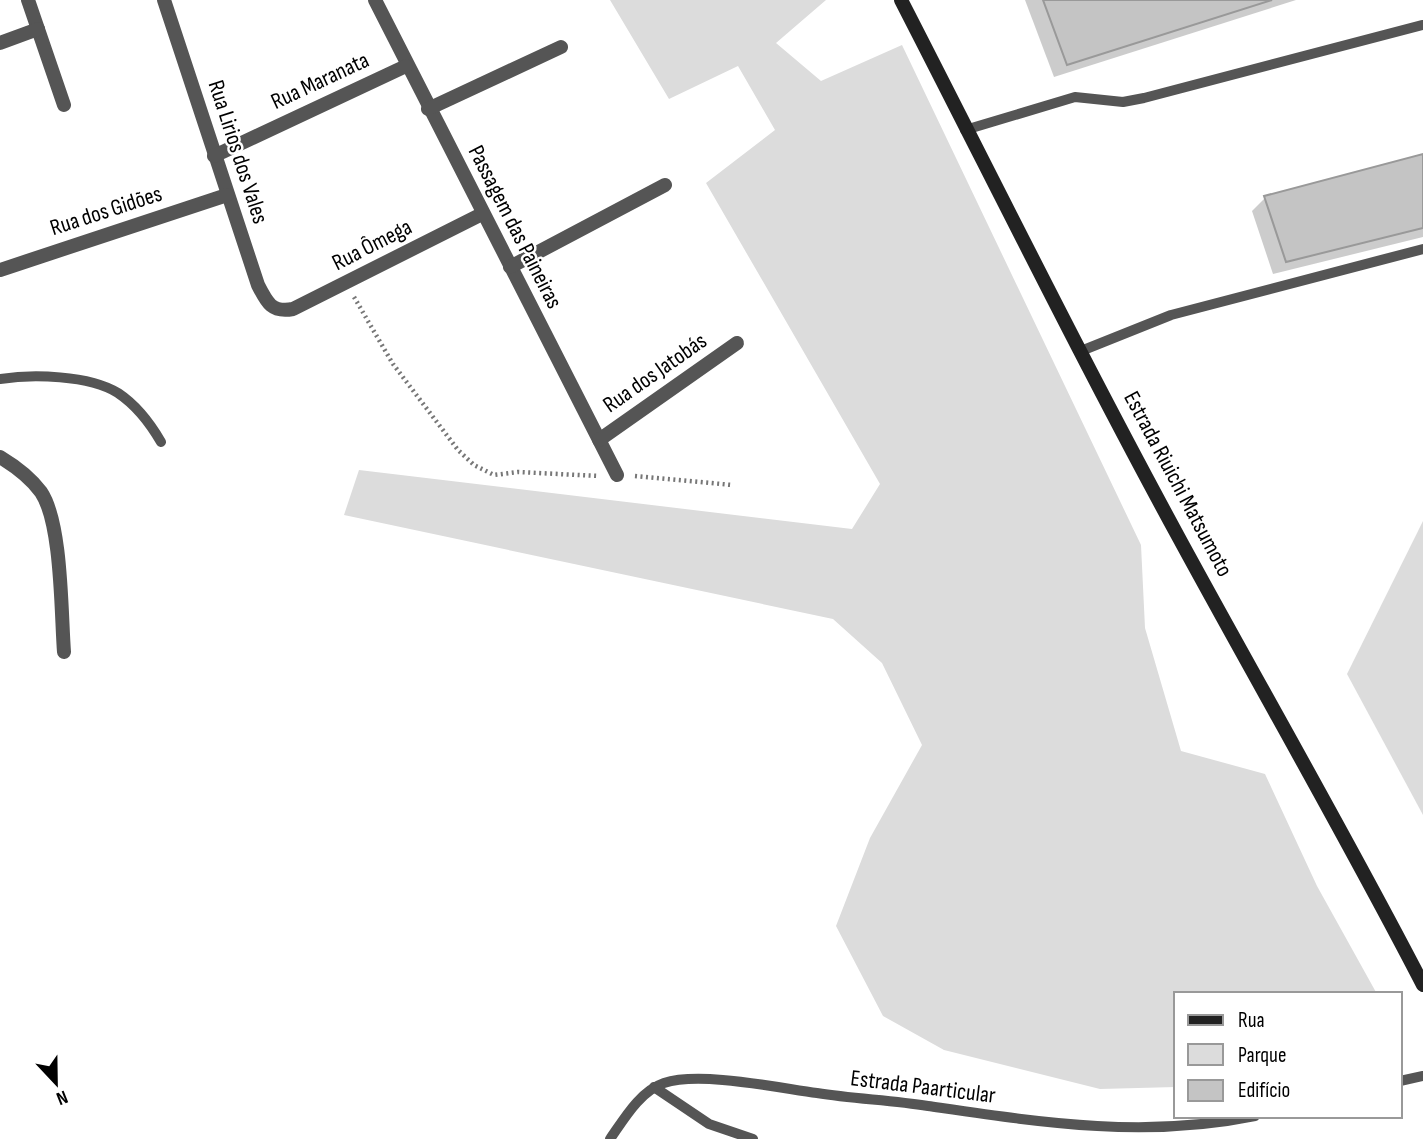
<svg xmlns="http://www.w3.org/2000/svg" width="1423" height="1139" font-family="'Sofia Sans Condensed',sans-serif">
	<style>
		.green { fill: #dcdcdc }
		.shadow { fill: #0003 }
		.building { fill: #c4c4c4; stroke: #999; stroke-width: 2 }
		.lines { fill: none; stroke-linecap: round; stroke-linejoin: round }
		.path { stroke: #777; stroke-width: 4.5; stroke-dasharray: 2 3.5; stroke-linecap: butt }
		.lane { stroke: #555; stroke-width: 10 }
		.street { stroke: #555; stroke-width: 14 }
		.secondary { stroke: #222; stroke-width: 14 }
		.labels { text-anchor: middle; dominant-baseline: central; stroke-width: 5; stroke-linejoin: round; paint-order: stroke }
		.street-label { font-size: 23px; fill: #000; stroke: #fff }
	</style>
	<rect width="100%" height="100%" fill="#fff"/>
	<g class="green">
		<polygon points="610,0 826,0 776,43 821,81 902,45 1141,545 1145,628 1181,751 1265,774 1317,886 1377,994 1176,994 1176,1087 1100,1089 944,1050 883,1016 836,926 870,838 922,745 882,663 833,619 344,515 359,470 852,529 880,484 706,183 775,130 738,66 669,99"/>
		<polygon points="1423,521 1423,815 1347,674"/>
	</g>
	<g class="shadow">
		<polygon points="1025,0 1296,0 1054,77"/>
		<polygon points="1423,156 1423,237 1273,274 1252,211 1265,198"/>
	</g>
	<g class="building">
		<polygon points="1043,0 1272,0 1067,65"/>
		<polygon points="1423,154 1423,228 1286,262 1264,196"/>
	</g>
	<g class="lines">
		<g class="path">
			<polyline points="354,297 393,364 458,450 474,465 494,475 518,472 599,476"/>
			<polyline points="635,476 732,485"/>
		</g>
		<g class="lane">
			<polyline points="965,130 1075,97 1123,102 1144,98 1422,25"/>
			<polyline points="1081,351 1171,315 1423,249"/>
			<path d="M 0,379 C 32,374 89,375 118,393 C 136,405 150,423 161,442"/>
			<polyline points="1400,1081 1423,1076"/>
			<polyline points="654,1087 709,1124 753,1139"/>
			<path d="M 610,1139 C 624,1119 640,1091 664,1083 C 700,1071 779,1088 817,1093 C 854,1099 891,1100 928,1106 C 1038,1122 1144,1139 1255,1116"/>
		</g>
		<g class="street">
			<polyline points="28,0 64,105"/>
			<path d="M 164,0 L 258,285 C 267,303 272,313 293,309 L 482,214"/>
			<polyline points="375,0 617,475"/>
			<polyline points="0,43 38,29"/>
			<polyline points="428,109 561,47"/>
			<polyline points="214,156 406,66"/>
			<polyline points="510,267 665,185"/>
			<polyline points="0,270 227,195"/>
			<polyline points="599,440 737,343"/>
			<path d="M 0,457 C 15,466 30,477 41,492 C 62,523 61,613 64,652"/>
		</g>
		<path class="secondary" d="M 901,0 C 993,179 1082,360 1179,538 C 1260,687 1345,834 1423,985"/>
	</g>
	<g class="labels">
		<g class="street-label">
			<text transform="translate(320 81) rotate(-25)">Rua Maranata</text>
			<text transform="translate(238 152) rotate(72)">Rua Lirios dos Vales</text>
			<text transform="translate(106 211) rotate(-18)">Rua dos Gidões</text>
			<text transform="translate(515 227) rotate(63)">Passagem das Paineiras</text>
			<text transform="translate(372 245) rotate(-27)">Rua Ômega</text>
			<text transform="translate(655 373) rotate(-35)">Rua dos Jatobás</text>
			<text transform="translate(1178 484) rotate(62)">Estrada Riuichi Matsumoto</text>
			<text transform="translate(923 1087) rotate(7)">Estrada Paarticular</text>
		</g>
	</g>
	<rect x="1174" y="992" width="228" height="126" fill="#ffffff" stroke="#999999" stroke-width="2"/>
	<rect x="1188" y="1015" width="35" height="10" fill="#222222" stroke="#999999" stroke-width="2"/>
	<text x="1238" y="1027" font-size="21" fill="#000000">Rua</text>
	<rect x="1188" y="1044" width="35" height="21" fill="#dcdcdc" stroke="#999999" stroke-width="2"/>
	<text x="1238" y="1062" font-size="21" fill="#000000">Parque</text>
	<rect x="1188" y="1080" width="35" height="21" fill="#c4c4c4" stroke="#999999" stroke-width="2"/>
	<text x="1238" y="1097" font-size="21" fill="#000000">Edifício</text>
	<g transform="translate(56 1083) rotate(158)" stroke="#ffffff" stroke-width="5" paint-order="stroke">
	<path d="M0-5L12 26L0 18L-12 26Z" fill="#000000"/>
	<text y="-10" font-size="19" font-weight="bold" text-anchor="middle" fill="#000000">N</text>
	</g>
</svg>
